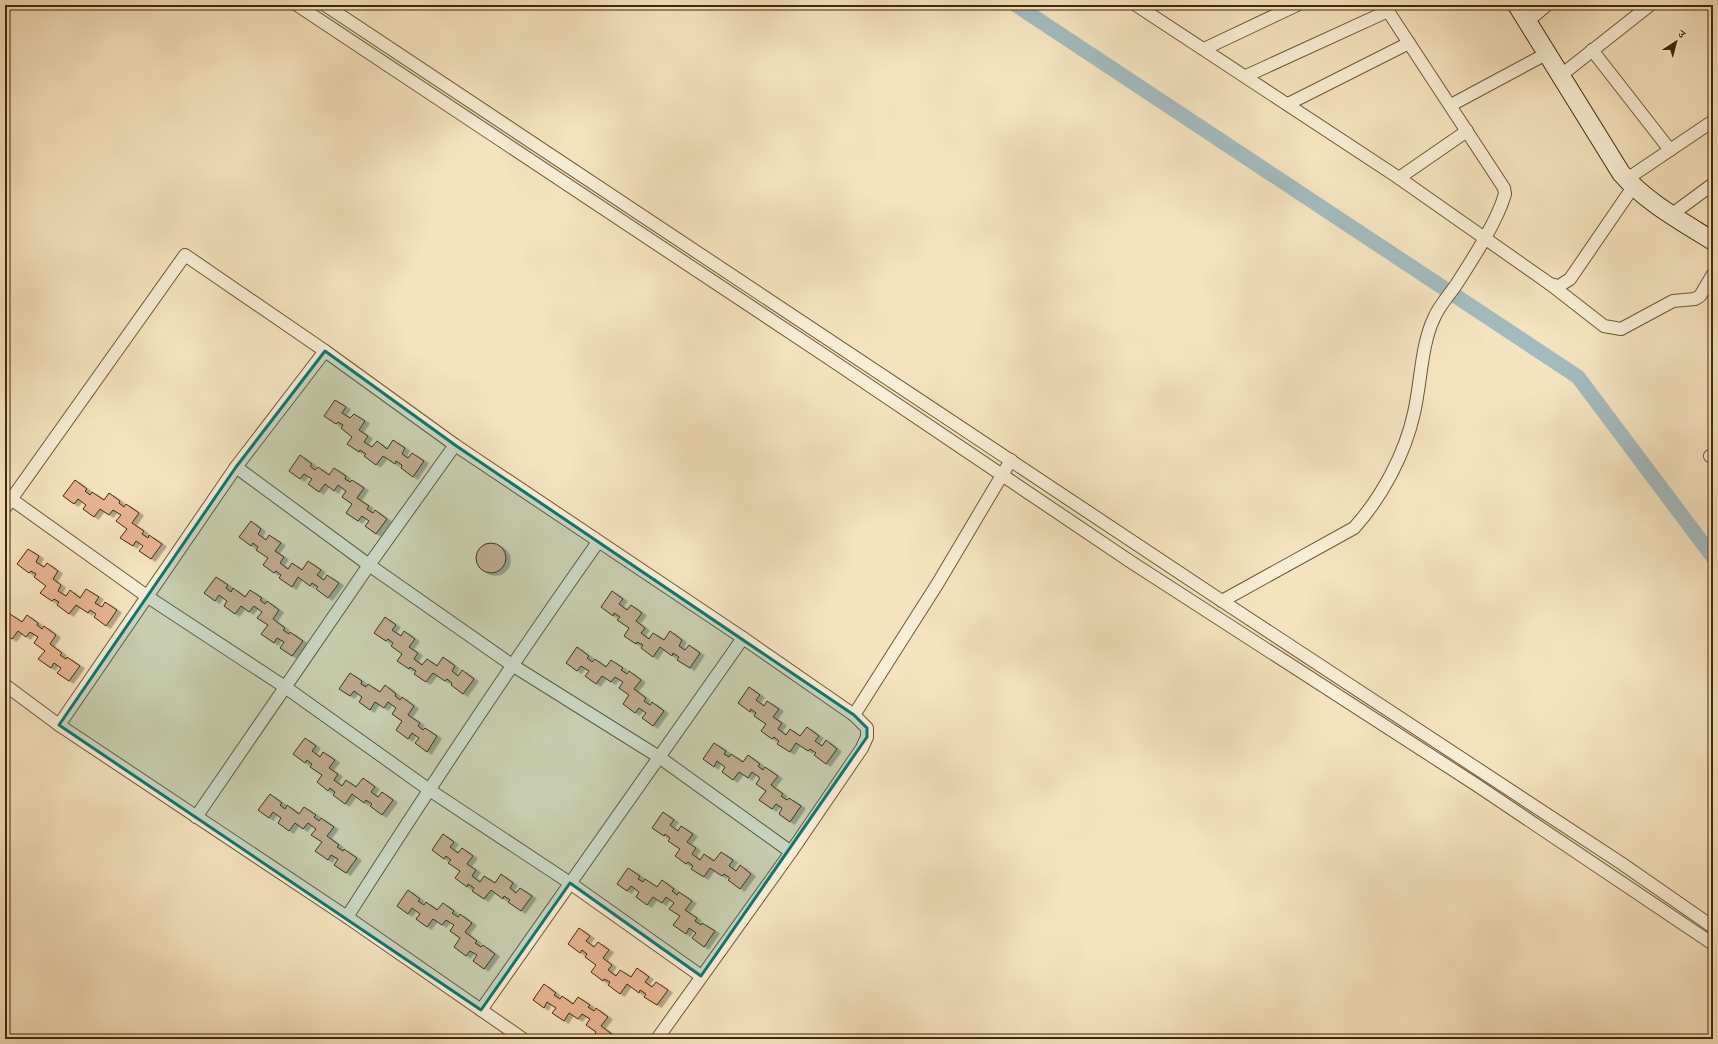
<svg xmlns="http://www.w3.org/2000/svg" width="1718" height="1044" font-family="'IM FELL English','Noto Serif Devanagari',serif">
	<style>
		.lines { fill: none; stroke-linecap: round; stroke-linejoin: round }
		.canal { stroke: #a3bbbe; stroke-width: 15 }
		.building { fill: #e8b594; stroke: #422807; filter: url(#shadow) }
		.street-casing { stroke: #6f5735; stroke-width: 14 }
		.secondary-casing { stroke: #422807; stroke-width: 20 }
		.street { stroke: #f8edd5; stroke-width: 12 }
		.secondary { stroke: #f8edd5; stroke-width: 18 }
		.marked { fill: #0f766e; fill-opacity: 0.2; stroke: #0f766e; stroke-width: 3; stroke-linejoin: round }
	</style>
	<defs>
		<filter id="shadow"><feDropShadow dx="4.5" dy="2.5" stdDeviation="0" flood-color="#0004"/></filter>
	</defs>
	<rect width="100%" height="100%" fill="#f5e3bf"/>
	<filter id="stains"><feTurbulence type="fractalNoise" baseFrequency=".005" numOctaves="4"/><feColorMatrix values="0 0 0 0 .2 0 0 0 0 .09 0 0 0 0 .02 0 0 0 .5 -.17"/></filter>
	<radialGradient id="worn" r=".72"><stop offset=".6" stop-color="#630" stop-opacity="0"/><stop offset="1" stop-color="#630" stop-opacity=".3"/></radialGradient>
	<g class="lines">
		<polyline class="canal" points="1016,5 1578,377 1713,557"/>
	</g>
	<g class="building">
		<polygon points="335,400 346,407 342,413 350,418 354,414 365,421 359,430 368,436 364,442 372,447 377,441 387,449 393,440 405,448 402,454 408,458 412,453 424,461 413,477 401,468 402,465 396,461 395,464 383,456 376,465 364,456 366,454 360,450 359,452 347,444 352,437 341,428 343,425 338,422 336,424 324,416"/>
		<polygon points="300,455 312,464 310,466 315,470 318,467 329,475 334,468 346,476 345,479 350,482 352,480 364,488 357,498 369,506 367,509 373,513 375,510 387,519 376,534 365,526 369,521 362,516 358,521 346,513 352,504 342,497 346,491 338,485 334,491 325,484 319,492 308,484 312,479 304,474 300,479 289,471"/>
		<polygon points="75,480 87,489 85,491 90,495 92,492 104,500 109,493 120,501 119,503 124,507 126,504 139,513 132,523 144,531 142,534 148,538 149,535 162,544 151,559 139,551 143,546 136,541 133,546 120,538 127,529 116,521 121,515 113,510 109,515 100,509 94,517 83,509 86,505 78,499 74,504 63,496"/>
		<polygon points="251,521 261,529 258,534 266,540 269,535 281,543 275,551 284,557 280,563 288,569 292,563 302,570 308,561 321,570 317,575 324,580 327,575 339,583 328,598 316,589 318,587 312,583 310,586 298,577 292,587 279,578 281,575 276,571 274,573 263,565 268,558 256,550 258,547 253,543 251,546 239,537"/>
		<circle cx="491" cy="558" r="15"/>
		<polygon points="28,549 39,556 36,562 44,567 47,563 58,571 53,579 61,585 58,591 66,596 70,590 80,598 86,589 99,597 95,603 102,607 105,602 117,610 106,626 94,617 96,614 90,610 88,613 76,605 69,614 57,605 59,602 54,599 52,601 40,593 46,586 34,577 36,574 31,571 29,573 17,564"/>
		<polygon points="216,577 228,585 226,588 231,592 233,588 245,597 250,590 262,598 260,600 265,604 267,601 279,610 273,619 285,628 283,630 289,634 290,632 303,641 292,656 280,648 284,642 277,638 274,643 261,634 268,625 257,618 262,612 254,606 249,612 241,606 235,614 224,606 227,601 219,595 215,601 204,593"/>
		<polygon points="612,591 623,599 619,604 627,610 631,605 642,613 636,621 645,628 641,633 649,639 653,633 664,640 670,631 682,640 679,646 685,650 689,645 700,653 690,668 677,660 679,657 673,653 672,656 660,647 653,657 641,648 643,645 637,642 636,644 624,636 629,628 617,620 620,617 614,613 613,616 601,607"/>
		<polygon points="10,614 22,622 27,615 38,623 37,625 42,629 44,626 56,635 50,644 62,653 60,655 66,659 67,657 80,666 69,681 57,673 61,668 54,663 51,668 38,659 45,651 34,643 38,637 30,632 26,637 18,631 12,639 5,634 5,615 8,617"/>
		<polygon points="385,617 396,625 392,630 401,636 404,631 415,639 409,647 418,653 414,659 422,665 427,659 437,666 443,657 455,666 452,671 458,676 462,670 474,679 463,694 451,685 452,683 447,679 445,681 433,673 426,682 414,674 416,671 410,667 409,669 397,661 402,654 391,646 393,643 388,639 386,641 374,633"/>
		<polygon points="577,647 589,656 587,658 592,662 595,659 606,667 611,660 623,668 621,670 627,674 629,671 641,680 634,689 646,698 644,701 650,705 652,702 664,711 653,726 642,718 646,713 639,708 635,713 623,704 629,695 619,688 623,682 615,677 611,682 602,676 596,684 585,676 589,671 581,666 577,671 566,663"/>
		<polygon points="350,673 362,681 361,684 366,687 368,684 380,692 385,685 396,694 395,696 400,700 402,697 414,706 408,715 420,723 418,726 423,730 425,728 437,736 427,752 415,743 419,738 412,733 408,739 396,730 402,721 392,714 396,708 388,702 384,708 375,702 370,710 359,702 362,697 354,691 350,696 339,689"/>
		<polygon points="749,687 760,695 756,700 764,706 767,701 779,709 773,717 782,723 778,729 786,735 790,729 800,736 807,727 819,736 815,741 822,746 826,740 837,749 826,764 814,755 816,753 810,749 808,751 796,743 790,752 777,744 779,741 774,737 772,739 761,731 766,724 754,716 756,713 751,709 750,712 738,703"/>
		<polygon points="305,738 316,746 312,751 320,757 323,752 335,760 329,768 338,774 334,780 342,786 346,780 356,787 363,778 375,787 371,792 378,797 382,792 393,800 382,815 370,806 372,804 366,800 364,803 352,794 345,804 333,795 335,792 330,788 328,791 317,782 322,775 310,767 312,764 307,760 305,763 293,754"/>
		<polygon points="714,743 726,751 724,754 729,757 731,754 743,762 748,755 760,764 758,766 763,770 765,767 778,776 771,785 783,794 781,796 787,800 789,798 801,806 790,822 779,814 782,808 776,804 772,809 759,800 766,791 756,784 760,778 752,772 748,778 739,772 733,780 722,772 725,767 717,761 714,767 703,759"/>
		<polygon points="270,794 282,803 280,805 285,809 287,805 299,814 304,807 316,815 314,817 319,821 321,818 334,827 327,836 339,845 337,847 343,851 344,849 357,858 346,873 334,865 338,859 331,855 328,860 315,851 322,842 311,835 316,829 308,823 303,829 295,823 289,831 278,823 281,818 273,812 269,818 258,810"/>
		<polygon points="663,812 674,820 670,825 678,831 681,826 693,834 687,842 696,848 692,854 700,860 704,854 714,861 721,852 733,860 729,866 736,871 740,865 751,874 740,889 728,880 730,878 724,874 722,876 710,868 704,877 691,869 693,866 688,862 686,864 675,856 680,849 668,841 670,838 665,834 664,836 652,828"/>
		<polygon points="443,834 454,842 450,847 458,853 462,848 473,856 467,864 476,870 472,876 480,882 484,876 495,883 501,874 513,883 510,888 516,893 520,888 532,896 521,911 508,902 510,900 504,896 503,899 491,890 484,899 472,891 474,888 468,884 467,887 455,878 460,871 448,863 451,860 446,856 444,859 432,850"/>
		<polygon points="628,868 640,876 638,879 643,882 645,879 657,887 662,880 674,889 672,891 677,895 679,892 692,901 685,910 697,918 695,921 701,925 702,923 715,931 704,947 692,938 696,933 689,928 686,934 673,925 680,916 669,909 674,903 666,897 662,903 653,897 647,905 636,897 639,892 631,886 627,891 617,884"/>
		<polygon points="408,890 420,899 418,901 424,905 426,902 437,910 443,903 454,911 452,913 458,917 460,914 472,923 465,932 477,941 475,943 481,947 483,945 495,954 484,969 473,961 477,955 470,951 466,956 454,947 460,938 450,931 454,925 446,920 442,925 433,919 427,927 416,919 420,914 412,908 408,914 397,906"/>
		<polygon points="579,928 590,936 586,941 594,947 598,942 609,950 603,958 612,965 608,970 616,976 620,970 631,977 637,968 649,977 645,982 652,987 656,982 668,990 657,1005 644,997 646,994 640,990 639,993 627,984 620,994 608,985 610,982 604,979 603,981 591,972 596,965 585,957 587,954 582,950 580,953 568,944"/>
		<polygon points="544,984 556,993 554,995 560,999 562,996 573,1004 578,997 590,1005 588,1007 594,1011 596,1008 608,1017 601,1026 613,1035 612,1037 614,1039 592,1039 596,1032 586,1025 590,1019 582,1014 578,1019 569,1013 564,1021 552,1013 556,1008 547,1002 544,1008 533,1000"/>
	</g>
	<g class="lines">
		<g class="street-casing">
			<g id="street">
				<polyline points="297,5 827,357 1131,562 1475,784 1713,944"/>
				<polyline points="325,5 1222,601 1621,863 1713,927"/>
				<polyline points="1136,5 1399,178 1550,284 1559,286 1570,279 1633,187"/>
				<polyline points="1527,22 1547,5"/>
				<polyline points="1204,49 1297,5"/>
				<polyline points="1592,50 1670,150"/>
				<polyline points="1246,76 1388,11"/>
				<polyline points="1560,76 1650,5"/>
				<polyline points="1288,104 1409,43"/>
				<polyline points="1451,105 1546,54"/>
				<polyline points="1399,178 1467,131"/>
				<polyline points="1627,179 1713,121"/>
				<polyline points="1671,215 1713,184"/>
				<polyline points="1550,284 1604,326 1621,329 1673,301 1695,299 1700,296 1713,274"/>
				<polyline points="1710,456 1713,455"/>
				<polyline points="236,467 369,565 512,665 659,757 791,852"/>
				<polyline points="11,499 148,597 285,687 428,789 570,883 701,976"/>
				<polyline points="5,508 185,255 325,351 455,445 743,638 854,715 867,728 867,737 862,748 791,852 657,1039"/>
				<path d="M 1222,601 L 1354,528 C 1382,497 1405,454 1414,413 C 1421,383 1421,345 1434,318 C 1439,306 1449,295 1456,285 C 1472,260 1497,222 1505,194 L 1504,188 L 1384,5"/>
				<polyline points="5,685 59,725 347,917 523,1039"/>
				<polyline points="854,715 938,583 1011,460"/>
				<polyline points="59,725 236,467 325,351"/>
				<polyline points="196,817 369,565 455,445"/>
				<path d="M 347,917 C 428,790 511,665 598,542"/>
				<polyline points="481,1010 743,638"/>
			</g>
		</g>
		<g class="secondary-casing">
			<path id="secondary" d="M 1517,5 L 1621,173 C 1646,202 1681,221 1713,241"/>
		</g>
		<use href="#street" class="street"/>
		<use href="#secondary" class="secondary"/>
	</g>
	<path class="marked" d="M 325,351 L 455,445 L 854,715 L 867,728 L 867,737 L 701,976 L 570,883 L 481,1010 L 59,725 L 236,467 Z"/>
	<rect width="1718" height="1044" fill="none" stroke="#f5e3bf" stroke-width="20"/>
	<rect x="6" y="6" width="1706" height="1032" fill="none" stroke="#422807" stroke-width="2"/>
	<rect x="10" y="10" width="1698" height="1024" fill="none" stroke="#422807"/>
	<g transform="translate(1676 42) rotate(36)" stroke="#f8edd5" stroke-width="3" paint-order="stroke">
	<path d="M0-3L7 15L0 10L-7 15Z" fill="#422807"/>
	<text y="-6" font-size="11" font-weight="bold" text-anchor="middle" fill="#422807">उ</text>
	</g>
	<rect width="100%" height="100%" filter="url(#stains)"/>
	<rect width="100%" height="100%" fill="url(#worn)"/>
</svg>
